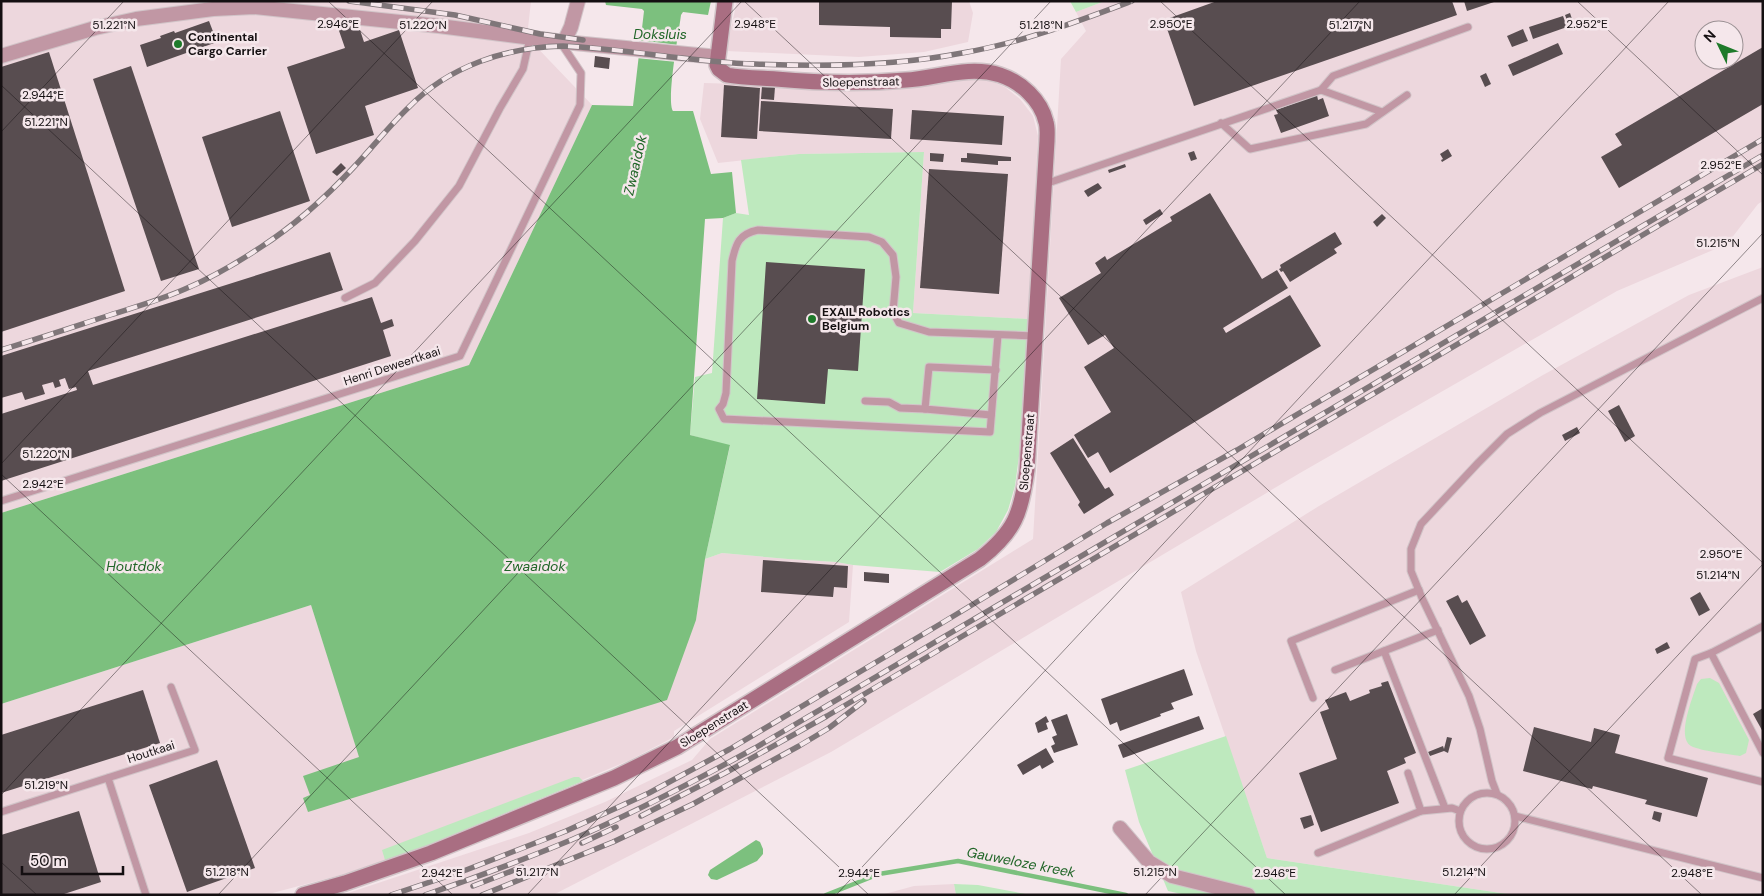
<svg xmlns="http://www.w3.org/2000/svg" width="1764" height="896" font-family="'DM Sans',sans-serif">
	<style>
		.built { fill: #edd7dd; fill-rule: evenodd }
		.green { fill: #bee9be }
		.water { fill: #7cc07e }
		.pier { fill: #f5e7eb }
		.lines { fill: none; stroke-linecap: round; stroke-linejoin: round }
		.stream { stroke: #7cc07e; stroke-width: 4.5 }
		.building { fill: #584d50 }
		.lane-casing { stroke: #d1c4c8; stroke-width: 9 }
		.street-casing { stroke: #d1c4c8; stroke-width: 16 }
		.secondary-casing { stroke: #d1c4c8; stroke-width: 18 }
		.lane { stroke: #c197a4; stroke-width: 7 }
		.street { stroke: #c197a4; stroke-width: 14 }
		.secondary { stroke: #a96e82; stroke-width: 15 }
		.rail-casing { stroke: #7f7679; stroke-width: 5.5 }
		.rail { stroke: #f5e7eb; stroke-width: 4; stroke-dasharray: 11; stroke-linecap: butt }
		.ticks { fill: none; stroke: #140f11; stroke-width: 1; stroke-opacity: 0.45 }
		.poi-dot { fill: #1e7a2a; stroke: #f5e7eb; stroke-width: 2 }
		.labels { text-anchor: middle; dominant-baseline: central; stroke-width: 5; stroke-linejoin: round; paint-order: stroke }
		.poi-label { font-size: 12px; font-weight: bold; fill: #140f11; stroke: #f5e7eb; text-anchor: start }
		.street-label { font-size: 12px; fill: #140f11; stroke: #f5e7eb }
		.water-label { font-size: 14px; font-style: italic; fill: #216628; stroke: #f5e7eb }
		.ticks-label { font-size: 12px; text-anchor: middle; fill: #140f11; stroke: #f5e7eb; stroke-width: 5; stroke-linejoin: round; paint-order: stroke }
	</style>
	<rect width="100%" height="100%" fill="#f5e7eb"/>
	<g class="built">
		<polygon points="1,1 531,1 527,37 592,105 469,365 1,513"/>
		<polygon points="737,1 969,1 973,13 968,42 924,52 859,57 726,51"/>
		<path d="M 1105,1 L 1763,1 L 1763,201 L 1758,204 L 1727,244 L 1617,291 L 1300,473 L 831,752 L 553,895 L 342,895 L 529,833 L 605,802 L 692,760 L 710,739 L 1033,539 L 1061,59 L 1086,31 L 1076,12 ZM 1704,30 L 1734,30 L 1734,60 L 1704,60 Z"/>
		<polygon points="966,77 986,79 1005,87 1020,99 1033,116 1038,136 1028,319 913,313 924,152 799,154 718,163 700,119 704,83 884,88"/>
		<polygon points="1763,267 1763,895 1514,895 1267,858 1196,651 1181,592 1319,506 1543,375 1689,295"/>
		<polygon points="722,553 788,559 836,562 853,565 849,622 674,731 674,737 630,760 428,845 348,873 265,895 1,895 1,704 311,605 360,757 342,800 696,620 705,559"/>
		<polygon points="954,884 956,895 881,895 914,886"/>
	</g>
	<g class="green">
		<polygon points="1070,1 1105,1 1076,12"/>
		<polygon points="924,152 913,313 1028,319 1019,456 1015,486 1008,510 996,532 978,549 940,572 853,565 836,562 788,559 722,553 705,559 730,446 690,435 695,377 712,373 723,218 736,213 749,215 741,160 799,154"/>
		<path d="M 1710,678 L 1719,683 L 1749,740 L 1746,753 L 1740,756 C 1728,754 1701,751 1691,746 C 1676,737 1693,697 1697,684 L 1701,679 Z"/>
		<polygon points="1226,736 1267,858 1514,895 1186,895 1168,891 1139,822 1125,770"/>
		<polygon points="574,777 579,777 583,781 428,845 385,860 382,850"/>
		<polygon points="954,884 978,885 1031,895 956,895"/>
	</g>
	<g class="water">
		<path d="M 605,1 L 711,1 L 708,15 L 683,12 L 681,15 C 679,31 666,101 673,111 L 693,111 L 711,174 L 732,172 L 736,213 L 723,218 L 705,219 L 690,435 L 730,445 L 705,559 L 696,620 L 667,700 L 308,812 L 303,798 L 310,795 L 303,776 L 359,757 L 311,605 L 1,704 L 1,513 L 469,365 L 592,105 L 633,106 L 644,11 L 642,9 L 606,5 Z"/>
		<polygon points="756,840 760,842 763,849 763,854 757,861 717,880 711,879 708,875 710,870"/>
	</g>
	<polygon class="pier" points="638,40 679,45 677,62 636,58"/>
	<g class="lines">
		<polyline class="stream" points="826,895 879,874 958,861 1126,895"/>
	</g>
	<g class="building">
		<polygon points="819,1 952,1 951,29 941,29 941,38 890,37 890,27 819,25"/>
		<polygon points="1217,1 1452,1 1457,15 1194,106 1164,20"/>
		<polygon points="1464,1 1494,1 1494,2 1467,11"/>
		<polygon points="1570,13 1574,25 1569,26 1565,15"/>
		<polygon points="1563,16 1567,27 1533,39 1529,27"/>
		<polygon points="209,21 217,42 147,67 140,45 161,38 160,36 174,31 175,33"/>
		<polygon points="337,25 359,27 364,42 399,30 418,88 365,106 374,135 316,154 287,67 345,48"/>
		<polygon points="1523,29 1528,41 1512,47 1507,36"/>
		<polygon points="1558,43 1563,54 1513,76 1508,65"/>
		<polygon points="1763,47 1763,104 1619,188 1601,157 1622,145 1615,134"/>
		<polygon points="49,52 125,291 1,332 1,67"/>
		<polygon points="595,56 610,58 609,69 594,67"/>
		<polygon points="131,66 199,269 161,281 93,79"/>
		<polygon points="1486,73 1491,84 1485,87 1480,76"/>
		<polygon points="724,85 760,88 757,139 721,137"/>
		<polygon points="762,86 775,87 774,100 761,99"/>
		<polygon points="1317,95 1318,100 1323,98 1329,116 1281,133 1274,115 1278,114 1276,110"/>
		<polygon points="761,101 893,109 891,139 759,131"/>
		<polygon points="912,110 1004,116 1002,145 910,139"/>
		<polygon points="280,111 310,201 232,227 202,137"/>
		<polygon points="1448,149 1452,156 1442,162 1441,160 1443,159 1440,154"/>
		<polygon points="1194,151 1197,159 1191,161 1188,153"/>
		<polygon points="930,153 944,154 943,162 930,161"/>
		<polygon points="967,153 1011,157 1011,161 998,161 998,165 961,162 961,158 967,158"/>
		<polygon points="341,163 346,168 337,176 332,172"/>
		<polygon points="1125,164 1126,167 1109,173 1108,170"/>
		<polygon points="929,169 1008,174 999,294 920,288"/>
		<polygon points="1098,183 1102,188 1088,197 1084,191"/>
		<polygon points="1210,193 1262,279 1277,270 1288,288 1223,328 1226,333 1290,295 1321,346 1110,473 1098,452 1088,458 1074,435 1111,412 1084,367 1114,348 1105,335 1088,345 1059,298 1101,273 1095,263 1105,256 1107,260 1172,221 1170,217"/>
		<polygon points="1160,209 1163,214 1146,225 1143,220"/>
		<polygon points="1382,214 1386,218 1377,227 1373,222"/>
		<polygon points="1335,232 1342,244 1334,249 1337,253 1290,282 1283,271 1281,272 1279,269 1281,268 1280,265"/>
		<polygon points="330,252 343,290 88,371 93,385 372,297 381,323 392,319 394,326 383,330 391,356 1,481 1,414 77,390 76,387 69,389 65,378 59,380 61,386 55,388 53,382 42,385 45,394 25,400 22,392 1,398 1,356"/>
		<polygon points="766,262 865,269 858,371 828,369 825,404 757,399"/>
		<polygon points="1619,405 1635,436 1625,442 1608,411"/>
		<polygon points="1577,427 1580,433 1565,441 1562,435"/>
		<polygon points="1073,438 1105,489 1109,487 1114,495 1084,514 1078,505 1080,502 1050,453"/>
		<polygon points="763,560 848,566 847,588 834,587 833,597 761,592"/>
		<polygon points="864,572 889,574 889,583 864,581"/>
		<polygon points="1700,592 1710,610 1699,616 1690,598"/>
		<polygon points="1458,595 1462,603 1467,600 1486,636 1470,645 1446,601"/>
		<polygon points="1667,642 1670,648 1657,654 1655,649"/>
		<polygon points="1184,669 1193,695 1171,703 1174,709 1160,714 1161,716 1120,731 1117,722 1110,725 1101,699"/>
		<polygon points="1388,681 1416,753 1404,758 1406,763 1387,771 1399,803 1321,832 1299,773 1337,759 1320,712 1329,709 1325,700 1346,692 1350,701 1370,693 1369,690 1382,686 1381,683"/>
		<polygon points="143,690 160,743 1,793 1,735"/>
		<polygon points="1763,708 1763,732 1753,714"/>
		<polygon points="1067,714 1078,745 1054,753 1051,746 1055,744 1052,737 1057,735 1051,720"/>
		<polygon points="1046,716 1049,722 1046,723 1048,729 1038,733 1035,723"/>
		<polygon points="1199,716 1204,729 1123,758 1118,745"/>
		<polygon points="1534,727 1591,742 1594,728 1620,735 1615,753 1708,778 1697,817 1645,804 1647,800 1593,786 1592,789 1523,771"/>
		<polygon points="1447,737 1452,738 1448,753 1444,751 1430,756 1428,752 1443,746 1444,749"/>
		<polygon points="1046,748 1054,762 1042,769 1040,765 1023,775 1017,765"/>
		<polygon points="217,760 255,868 187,892 149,785"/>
		<polygon points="79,811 101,882 61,895 1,895 1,835"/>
		<polygon points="1654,811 1662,813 1660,822 1652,819"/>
		<polygon points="1311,815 1314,825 1304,829 1300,818"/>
	</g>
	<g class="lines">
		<g class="lane-casing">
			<g id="lane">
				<polyline points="1321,90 1333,76 1468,27"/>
				<polyline points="1221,123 1250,149 1366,124 1407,95"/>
				<polyline points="1045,184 1321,90 1382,112"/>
				<polyline points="345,298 375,283 415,241 459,186 500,108 523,69 530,38"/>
				<path d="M 998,335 L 990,432 L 724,419 L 719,409 L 723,404 L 726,393 L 732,261 C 736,243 739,234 758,230 L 869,237 L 882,242 L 893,255 L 896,277 L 893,312 L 899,323 L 929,332 L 1035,336"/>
				<polyline points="865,401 889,402 900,408 925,409"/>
				<polyline points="991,415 925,409 929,367 996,370"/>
				<polyline points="1,501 460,356 580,105 581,73 563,46 564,42"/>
				<polyline points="1384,651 1445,808"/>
				<polyline points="1711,653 1763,626"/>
				<polyline points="1335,670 1438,630"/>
				<polyline points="1313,698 1291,641 1419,590"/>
				<polyline points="1763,753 1711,653 1695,659 1668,758 1763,782"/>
				<polyline points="1408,773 1421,811"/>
				<polyline points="108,778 146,895"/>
				<circle cx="1487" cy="821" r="28"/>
				<polyline points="1497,794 1492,781 1480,729 1469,696 1422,598 1411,571 1411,549 1421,524 1478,463 1507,434 1540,413 1763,298"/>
				<polyline points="1,812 195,750 171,687"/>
				<polyline points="1515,816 1763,878"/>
				<polyline points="1318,853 1421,811 1452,808 1460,811"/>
			</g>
		</g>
		<g class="street-casing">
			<g id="street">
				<polyline points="564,42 571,27 578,1"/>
				<polyline points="1,56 95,28 136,19 213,9 254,7 439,26 564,42 718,57"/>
				<polyline points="1120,828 1149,862 1172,876 1248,895"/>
			</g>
		</g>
		<g class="secondary-casing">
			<path id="secondary" d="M 303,895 L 345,883 L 431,853 L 614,778 L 677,747 L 980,559 C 1015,531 1021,514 1027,470 L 1047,141 C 1047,135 1048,128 1046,122 C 1041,100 1021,82 1000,75 C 969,65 937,78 906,80 C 862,84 820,83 776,79 C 760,78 742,78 727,75 L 719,69 L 717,65 L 725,1"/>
		</g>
		<use href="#lane" class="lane"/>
		<use href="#street" class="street"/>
		<use href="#secondary" class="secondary"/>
		<g class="rail-casing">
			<g id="rail">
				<polyline points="349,1 455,15 540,34 583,40"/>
				<path d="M 1,350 C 37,339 73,327 110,315 C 135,307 160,300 185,289 C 211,278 237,263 261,247 C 295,225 325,198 353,168 C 372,148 389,126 409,107 C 449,66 507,47 563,46 C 628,49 691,62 755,64 C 824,67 895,66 962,53 C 1021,43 1076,22 1132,1"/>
				<polyline points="641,816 725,773 827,716 1763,164"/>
				<polyline points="582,843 616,827"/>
				<polyline points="473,886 522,867"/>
				<polyline points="391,895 466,870 566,831 649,793 730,749 942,623 1107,523 1237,450 1763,139"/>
				<path d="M 425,895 C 474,878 523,860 571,840 C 634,813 695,781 755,748 L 1763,155"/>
				<polyline points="482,895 613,842 693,804 799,746 829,728 864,701"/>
			</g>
		</g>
		<use href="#rail" class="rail"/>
	</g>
	<path class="ticks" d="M 328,1 L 1286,895M 744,1 L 1702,895M 1160,1 L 1763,563M 1577,1 L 1763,175M 1,85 L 869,895M 1,132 L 124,1M 1,464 L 433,1M 1,474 L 453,895M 1,795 L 742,1M 1,862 L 37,895M 218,895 L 1051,1M 527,895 L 1360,1M 836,895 L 1669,1M 1145,895 L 1763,233M 1454,895 L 1763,564"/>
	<g class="poi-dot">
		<circle cx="178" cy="44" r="5"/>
		<circle cx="812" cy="319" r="5"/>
	</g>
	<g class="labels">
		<g class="poi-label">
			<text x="188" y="37">Continental<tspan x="188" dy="14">Cargo Carrier</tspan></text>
			<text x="822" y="312">EXAIL Robotics<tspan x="822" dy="14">Belgium</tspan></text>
		</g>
		<g class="street-label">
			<text transform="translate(861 82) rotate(-1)">Sloepenstraat</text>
			<text transform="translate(392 366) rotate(-18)">Henri Deweertkaai</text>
			<text transform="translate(1027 452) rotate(-85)">Sloepenstraat</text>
			<text transform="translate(714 724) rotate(-32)">Sloepenstraat</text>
			<text transform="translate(151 752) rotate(-18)">Houtkaai</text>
		</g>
		<g class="water-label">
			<text x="660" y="34">Doksluis</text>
			<text transform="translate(635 165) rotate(-77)">Zwaaidok</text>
			<text x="134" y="566">Houtdok</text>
			<text x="535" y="566">Zwaaidok</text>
			<text transform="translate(1021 862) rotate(11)">Gauweloze kreek</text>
		</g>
	</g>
	<g class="ticks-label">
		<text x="1587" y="28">2.952°E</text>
		<text x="338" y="28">2.946°E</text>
		<text x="755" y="28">2.948°E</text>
		<text x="1171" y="28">2.950°E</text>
		<text x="114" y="29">51.221°N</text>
		<text x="423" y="29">51.220°N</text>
		<text x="1041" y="29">51.218°N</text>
		<text x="1350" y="29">51.217°N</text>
		<text x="43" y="99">2.944°E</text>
		<text x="46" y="126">51.221°N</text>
		<text x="1721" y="169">2.952°E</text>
		<text x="1718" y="247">51.215°N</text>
		<text x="46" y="458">51.220°N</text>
		<text x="43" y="488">2.942°E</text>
		<text x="1721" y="558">2.950°E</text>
		<text x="1718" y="579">51.214°N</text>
		<text x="46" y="789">51.219°N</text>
		<text x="227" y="876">51.218°N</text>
		<text x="537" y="876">51.217°N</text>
		<text x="1155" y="876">51.215°N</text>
		<text x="1464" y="876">51.214°N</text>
		<text x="442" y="877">2.942°E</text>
		<text x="859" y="877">2.944°E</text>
		<text x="1275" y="877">2.946°E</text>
		<text x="1692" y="877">2.948°E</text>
	</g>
	<rect width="1764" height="896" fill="none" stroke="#140f11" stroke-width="5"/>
	<g transform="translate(1719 45) rotate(313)"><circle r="24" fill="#f5e7eb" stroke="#9b9194"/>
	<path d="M0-4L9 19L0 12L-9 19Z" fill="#1e7a2a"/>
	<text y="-8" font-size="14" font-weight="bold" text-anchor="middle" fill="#140f11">N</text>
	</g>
	<path d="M22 866v8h101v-8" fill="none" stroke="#140f11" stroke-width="2.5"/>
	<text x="30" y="866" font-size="15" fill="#140f11" stroke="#f5e7eb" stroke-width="4" paint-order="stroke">50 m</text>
</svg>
